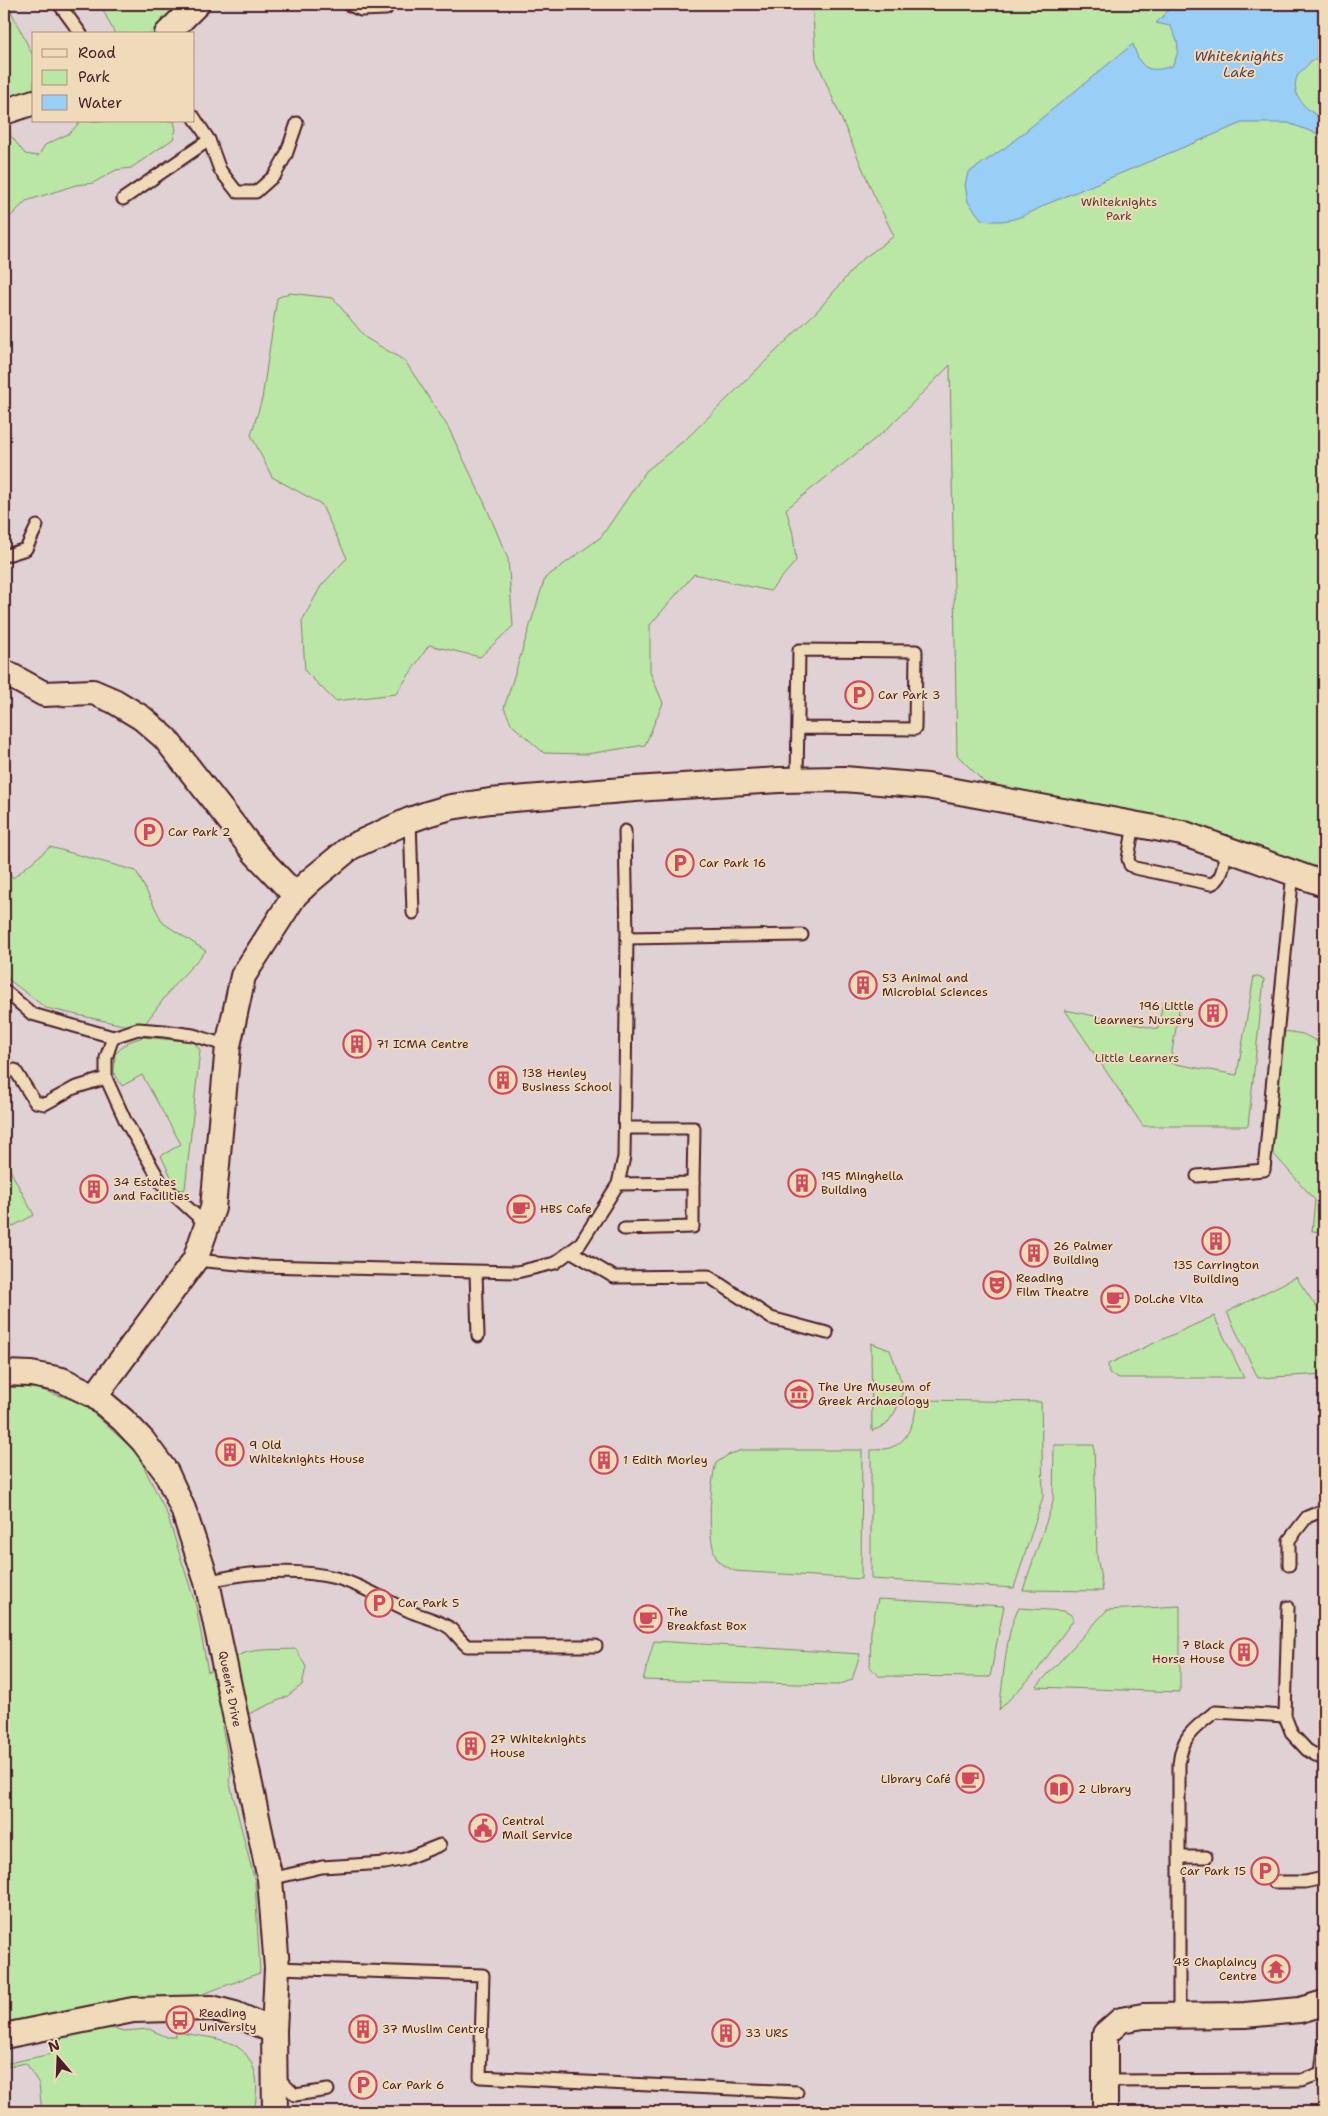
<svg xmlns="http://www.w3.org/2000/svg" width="1328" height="2116" font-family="'Shantell Sans',sans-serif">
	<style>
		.built { fill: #dfd1d4; fill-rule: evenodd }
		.green { fill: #bae7a5; stroke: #828368 }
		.water { fill: #99cef7; stroke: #7988a5 }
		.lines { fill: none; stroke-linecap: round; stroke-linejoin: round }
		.lane-casing { stroke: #4a1f2b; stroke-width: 15 }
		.street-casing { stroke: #4a1f2b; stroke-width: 28 }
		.lane { stroke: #efdbb9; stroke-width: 11 }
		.street { stroke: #efdbb9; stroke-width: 24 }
		.labels { text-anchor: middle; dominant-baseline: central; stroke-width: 4; stroke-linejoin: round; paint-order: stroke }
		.park-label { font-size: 12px; fill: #5b3d3d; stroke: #efdbb9 }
		.poi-label { font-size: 12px; fill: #4a1f2b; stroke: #efdbb9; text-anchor: start }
		.street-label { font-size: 12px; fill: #4a1f2b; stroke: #efdbb9 }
		.water-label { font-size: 14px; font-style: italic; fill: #5a4254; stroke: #efdbb9 }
	</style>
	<rect width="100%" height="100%" fill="#e8d6c5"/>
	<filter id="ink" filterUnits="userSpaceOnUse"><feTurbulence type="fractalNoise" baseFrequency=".02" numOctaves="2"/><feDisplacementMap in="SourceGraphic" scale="10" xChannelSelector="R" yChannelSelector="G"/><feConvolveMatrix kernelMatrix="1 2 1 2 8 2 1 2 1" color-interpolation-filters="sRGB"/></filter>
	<g filter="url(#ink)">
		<path class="built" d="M 4,4 L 1324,4 L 1324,2112 L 4,2112 ZM 34,34 L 194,34 L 194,121 L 34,121 Z"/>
		<g class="green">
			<polygon points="4,4 22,4 11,11 34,58 34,97 4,108"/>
			<polygon points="109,4 194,4 159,34 115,34 102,8"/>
			<polygon points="812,4 1324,4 1324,884 988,786 957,755 950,365 886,430 786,509 793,534 796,561 770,591 694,574 650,625 650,672 663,703 645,745 587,754 544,753 512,725 504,708 545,578 601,537 646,471 686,439 819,309 860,261 894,236 873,193 816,59"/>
			<polygon points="81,121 174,121 176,130 173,139 131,168 116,170 93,183 76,185 26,201 4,223 4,133 12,137 25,154 38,156 45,145 70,133"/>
			<polygon points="289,293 333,298 366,338 405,361 448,427 485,504 508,559 513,626 480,657 429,645 396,694 335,701 305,671 302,621 321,586 347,558 321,504 272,477 251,435 262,399 277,298"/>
			<polygon points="50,847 136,871 163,923 206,951 175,984 141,1029 46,1008 4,976 4,864 13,878"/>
			<polygon points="1254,976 1264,979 1248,1126 1143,1126 1065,1010 1158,1029 1163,1002 1180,1005 1170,1063 1237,1075"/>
			<polygon points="1285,1031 1303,1034 1324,1045 1324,1232 1312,1231 1315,1200 1271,1151"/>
			<polygon points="143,1037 194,1042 200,1050 185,1189 178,1191 161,1156 181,1144 142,1075 122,1086 114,1073 115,1054 128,1042"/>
			<polygon points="4,1159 34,1215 4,1231"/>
			<polygon points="1296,1277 1324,1318 1324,1374 1258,1378 1227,1312"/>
			<polygon points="1214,1316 1244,1378 1120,1378 1109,1374 1108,1364"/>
			<polygon points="871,1343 890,1350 902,1383 902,1396 895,1412 886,1425 872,1431"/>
			<path d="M 4,1387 L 36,1388 L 82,1403 L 137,1453 L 167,1514 L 196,1606 L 208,1672 C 221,1667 228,1661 240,1655 C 252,1648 281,1650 296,1649 L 306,1667 L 302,1685 L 286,1697 L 222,1726 L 231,1774 L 229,1780 L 255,1882 L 260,1973 L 197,1996 L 155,1996 L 4,2027 Z"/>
			<path d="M 920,1400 L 1041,1402 L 1043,1497 L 1014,1588 L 871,1579 L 871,1450 C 896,1450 906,1443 914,1418 C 916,1412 915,1405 920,1400 Z"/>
			<polygon points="1054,1445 1094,1445 1097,1556 1103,1591 1023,1590 1053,1502"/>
			<path d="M 742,1450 L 862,1450 L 861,1579 L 735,1571 C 730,1568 721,1565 718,1561 C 706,1543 710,1483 716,1463 L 728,1455 Z"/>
			<polygon points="878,1599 1004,1606 990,1677 878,1676 870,1667 871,1631"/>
			<polygon points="1180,1606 1180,1692 1036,1687 1107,1610"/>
			<path d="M 1019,1608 L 1064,1611 L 1073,1616 L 1073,1620 L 1037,1671 L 999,1710 C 1003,1686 1006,1626 1019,1608 Z"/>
			<polygon points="654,1641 860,1654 852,1680 838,1685 643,1680"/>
			<path d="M 83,2023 L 125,2031 L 149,2029 L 167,2037 L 176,2037 L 176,2032 L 182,2033 C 215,2039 248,2037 256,2077 C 258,2088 255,2101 255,2112 L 42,2112 L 39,2084 L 26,2063 L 4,2067 L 4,2064 L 51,2054 L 57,2042 Z"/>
		</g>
		<path class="water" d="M 1175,4 L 1324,4 L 1324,60 L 1312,60 C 1308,65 1302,70 1298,75 C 1288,93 1308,114 1324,118 L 1324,136 L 1288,123 L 1242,123 L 1047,204 C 1023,217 1010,224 982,220 L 968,202 L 965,185 L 968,173 L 1006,147 L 1133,44 C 1140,68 1147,74 1172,66 C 1181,50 1179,42 1170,26 L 1156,23 Z"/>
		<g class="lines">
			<g class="lane-casing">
				<g id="lane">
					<polyline points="59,4 81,34"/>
					<polyline points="347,4 361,10 386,9 388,4"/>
					<polyline points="194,117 209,140 220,170 237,192 256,192 275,175 286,155 297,123"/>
					<polyline points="123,199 209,140"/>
					<polyline points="4,556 26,549 37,526"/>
					<polyline points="797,780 799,650 916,651 915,729 798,728"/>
					<polyline points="410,820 413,913"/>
					<path d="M 1134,824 L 1128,859 L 1130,865 L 1135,868 L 1211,884 C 1224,880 1224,860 1226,848"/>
					<polyline points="627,938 802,935"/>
					<polyline points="4,990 32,1014 113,1037"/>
					<polyline points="15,1070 35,1102 45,1104 74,1088 106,1078"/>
					<polyline points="1197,1176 1264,1170 1293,872"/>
					<polyline points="618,1184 693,1183 694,1128 625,1128"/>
					<polyline points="208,1226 162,1184 125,1120 106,1078 106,1058 113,1037 138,1029 164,1031 193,1035 228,1046"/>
					<polyline points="624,1229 693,1227 693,1183"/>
					<polyline points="572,1252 614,1277 708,1276 771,1318 827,1333"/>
					<polyline points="195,1260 260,1266 517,1272 555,1263 580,1244 618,1184 624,1157 627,938 625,831"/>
					<polyline points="476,1272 478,1336"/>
					<polyline points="1289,1565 1289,1540 1307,1517 1324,1510"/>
					<path d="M 207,1582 C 244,1572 298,1568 336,1578 C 362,1585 385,1600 409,1611 C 422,1617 440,1620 451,1629 C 456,1634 461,1641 467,1646 L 596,1646"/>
					<polyline points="1288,1607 1285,1716 1292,1734 1307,1750 1324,1760"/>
					<polyline points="1179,1857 1206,1857"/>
					<polyline points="270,1879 322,1867 385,1863 405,1859 440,1845"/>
					<polyline points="1274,1882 1305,1882 1324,1878"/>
					<polyline points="277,1968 483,1975 480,2077 797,2092"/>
					<path d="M 1179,2016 L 1179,1764 C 1182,1736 1193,1729 1215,1712 L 1285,1716"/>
					<polyline points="276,2076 295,2095 328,2090"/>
					<polyline points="1105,2081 1302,2080 1321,2073 1324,2048"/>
				</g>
			</g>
			<g class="street-casing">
				<g id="street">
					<polyline points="167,34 197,4"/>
					<polyline points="4,112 34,102"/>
					<polyline points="4,672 44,694 93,692 114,701 142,718 165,738 256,854 295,895"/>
					<polyline points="4,1373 31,1374 62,1380 95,1396 123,1420 143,1441 166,1472 183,1509 207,1582 270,1879 277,1968 274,2031 275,2112"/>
					<polyline points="95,1396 195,1260 213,1208 228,1046 243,976 295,895 311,880 351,847 410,820 427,814 451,807 490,801 635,789 779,780 844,779 927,786 1182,833 1324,884"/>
					<polyline points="4,2036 133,2010 212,2008 235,2014 274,2031"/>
					<polyline points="1105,2112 1105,2034 1121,2020 1143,2016 1245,2015 1300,2010 1324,2003"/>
				</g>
			</g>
			<use href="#lane" class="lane"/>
			<use href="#street" class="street"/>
		</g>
	</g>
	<defs>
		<g id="parking-ring" transform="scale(1.4375)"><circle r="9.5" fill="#efdbb9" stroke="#d1495b" stroke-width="1.5"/><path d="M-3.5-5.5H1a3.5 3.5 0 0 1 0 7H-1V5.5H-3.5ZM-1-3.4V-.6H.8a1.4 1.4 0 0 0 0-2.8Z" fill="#d1495b"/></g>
		<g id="building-ring" transform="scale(1.4375)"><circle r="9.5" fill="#efdbb9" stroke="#d1495b" stroke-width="1.5"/><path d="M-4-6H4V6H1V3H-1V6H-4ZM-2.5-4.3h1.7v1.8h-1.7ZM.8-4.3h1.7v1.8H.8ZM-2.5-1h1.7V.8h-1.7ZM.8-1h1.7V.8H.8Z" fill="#d1495b"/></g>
		<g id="cafe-ring" transform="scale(1.4375)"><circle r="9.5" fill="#efdbb9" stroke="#d1495b" stroke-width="1.5"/><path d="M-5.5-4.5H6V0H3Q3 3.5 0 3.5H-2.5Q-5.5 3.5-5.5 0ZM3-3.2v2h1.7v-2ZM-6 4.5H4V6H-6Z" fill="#d1495b"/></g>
		<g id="theatre-ring" transform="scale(1.4375)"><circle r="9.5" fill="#efdbb9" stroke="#d1495b" stroke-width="1.5"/><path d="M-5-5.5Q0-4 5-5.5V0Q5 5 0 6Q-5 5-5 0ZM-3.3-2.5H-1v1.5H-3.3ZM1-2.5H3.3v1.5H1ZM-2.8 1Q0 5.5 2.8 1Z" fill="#d1495b"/></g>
		<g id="museum-ring" transform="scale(1.4375)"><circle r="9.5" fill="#efdbb9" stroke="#d1495b" stroke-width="1.5"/><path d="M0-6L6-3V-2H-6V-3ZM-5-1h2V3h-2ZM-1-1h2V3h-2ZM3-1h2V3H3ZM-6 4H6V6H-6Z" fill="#d1495b"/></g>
		<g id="library-ring" transform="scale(1.4375)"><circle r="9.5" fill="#efdbb9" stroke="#d1495b" stroke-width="1.5"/><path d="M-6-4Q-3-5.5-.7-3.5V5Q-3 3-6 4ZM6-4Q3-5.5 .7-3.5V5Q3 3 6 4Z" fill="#d1495b"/></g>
		<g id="civic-ring" transform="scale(1.4375)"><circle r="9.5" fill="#efdbb9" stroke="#d1495b" stroke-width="1.5"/><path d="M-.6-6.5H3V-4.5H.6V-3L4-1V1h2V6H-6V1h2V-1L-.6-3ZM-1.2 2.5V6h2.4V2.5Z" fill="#d1495b"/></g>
		<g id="temple-ring" transform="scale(1.4375)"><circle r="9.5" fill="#efdbb9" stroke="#d1495b" stroke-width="1.5"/><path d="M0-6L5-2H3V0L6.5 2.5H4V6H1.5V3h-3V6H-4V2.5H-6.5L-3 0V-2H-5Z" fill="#d1495b"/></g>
		<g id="bus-ring" transform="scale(1.4375)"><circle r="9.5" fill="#efdbb9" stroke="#d1495b" stroke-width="1.5"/><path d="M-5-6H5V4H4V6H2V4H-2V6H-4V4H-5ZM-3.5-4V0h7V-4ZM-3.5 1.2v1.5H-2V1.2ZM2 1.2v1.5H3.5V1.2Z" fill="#d1495b"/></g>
	</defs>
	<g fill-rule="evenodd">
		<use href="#parking-ring" x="859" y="695"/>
		<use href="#parking-ring" x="149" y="832"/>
		<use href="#parking-ring" x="680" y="863"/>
		<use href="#building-ring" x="863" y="985"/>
		<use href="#building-ring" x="1213" y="1013"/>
		<use href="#building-ring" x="357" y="1044"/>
		<use href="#building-ring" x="503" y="1080"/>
		<use href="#building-ring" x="802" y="1183"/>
		<use href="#building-ring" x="94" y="1189"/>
		<use href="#cafe-ring" x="521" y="1209"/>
		<use href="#building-ring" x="1216" y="1241"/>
		<use href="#building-ring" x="1034" y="1253"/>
		<use href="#theatre-ring" x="997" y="1285"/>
		<use href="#cafe-ring" x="1115" y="1299"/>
		<use href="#museum-ring" x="799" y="1394"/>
		<use href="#building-ring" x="230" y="1452"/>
		<use href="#building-ring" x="604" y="1460"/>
		<use href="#parking-ring" x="379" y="1603"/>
		<use href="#cafe-ring" x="648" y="1619"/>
		<use href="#building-ring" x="1244" y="1652"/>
		<use href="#building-ring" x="471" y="1746"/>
		<use href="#cafe-ring" x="970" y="1779"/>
		<use href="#library-ring" x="1059" y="1789"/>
		<use href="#civic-ring" x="483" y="1828"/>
		<use href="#parking-ring" x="1265" y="1871"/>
		<use href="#temple-ring" x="1276" y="1969"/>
		<use href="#bus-ring" x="180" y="2020"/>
		<use href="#building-ring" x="363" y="2029"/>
		<use href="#building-ring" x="726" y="2033"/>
		<use href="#parking-ring" x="363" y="2085"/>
	</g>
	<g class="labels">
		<g class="park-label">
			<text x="1119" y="202">Whiteknights<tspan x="1119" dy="14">Park</tspan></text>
			<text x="1137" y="1058">Little Learners</text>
		</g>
		<g class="poi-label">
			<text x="878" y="695">Car Park 3</text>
			<text x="168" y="832">Car Park 2</text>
			<text x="699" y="863">Car Park 16</text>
			<text x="882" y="978">53 Animal and<tspan x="882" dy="14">Microbial Sciences</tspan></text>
			<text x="1194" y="1006" text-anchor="end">196 Little<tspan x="1194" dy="14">Learners Nursery</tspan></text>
			<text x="376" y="1044">71 ICMA Centre</text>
			<text x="522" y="1073">138 Henley<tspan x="522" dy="14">Business School</tspan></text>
			<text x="821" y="1176">195 Minghella<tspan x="821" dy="14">Building</tspan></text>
			<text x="113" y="1182">34 Estates<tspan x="113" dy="14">and Facilities</tspan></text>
			<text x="540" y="1209">HBS Cafe</text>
			<text x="1053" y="1246">26 Palmer<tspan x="1053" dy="14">Building</tspan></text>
			<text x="1216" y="1265" text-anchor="middle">135 Carrington<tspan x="1216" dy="14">Building</tspan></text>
			<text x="1016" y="1278">Reading<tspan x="1016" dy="14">Film Theatre</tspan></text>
			<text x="1134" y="1299">Dol.che Vita</text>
			<text x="818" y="1387">The Ure Museum of<tspan x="818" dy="14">Greek Archaeology</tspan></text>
			<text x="249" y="1445">9 Old<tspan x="249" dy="14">Whiteknights House</tspan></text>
			<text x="623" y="1460">1 Edith Morley</text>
			<text x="398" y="1603">Car Park 5</text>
			<text x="667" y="1612">The<tspan x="667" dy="14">Breakfast Box</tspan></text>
			<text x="1225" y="1645" text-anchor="end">7 Black<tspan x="1225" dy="14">Horse House</tspan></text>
			<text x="490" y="1739">27 Whiteknights<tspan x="490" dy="14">House</tspan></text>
			<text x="951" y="1779" text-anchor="end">Library Café</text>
			<text x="1078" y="1789">2 Library</text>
			<text x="502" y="1821">Central<tspan x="502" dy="14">Mail Service</tspan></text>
			<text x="1246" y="1871" text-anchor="end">Car Park 15</text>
			<text x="1257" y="1962" text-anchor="end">48 Chaplaincy<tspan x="1257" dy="14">Centre</tspan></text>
			<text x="199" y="2013">Reading<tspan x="199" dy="14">University</tspan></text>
			<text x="382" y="2029">37 Muslim Centre</text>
			<text x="745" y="2033">33 URS</text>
			<text x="382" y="2085">Car Park 6</text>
		</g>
		<g class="street-label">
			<text transform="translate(230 1689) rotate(79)">Queen's Drive</text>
		</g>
		<g class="water-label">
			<text x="1239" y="56">Whiteknights<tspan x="1239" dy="16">Lake</tspan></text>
		</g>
	</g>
	<rect width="1328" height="2116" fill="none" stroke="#efdbb9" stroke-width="20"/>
	<rect x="10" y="10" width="1308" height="2096" fill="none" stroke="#4a1f2b" stroke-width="2" filter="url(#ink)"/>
	<rect x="32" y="32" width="162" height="90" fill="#efdbb9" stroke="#ad9080"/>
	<rect x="42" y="49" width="25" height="8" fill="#efdbb9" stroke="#ad9080"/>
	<text x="78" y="58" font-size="15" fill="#4a1f2b">Road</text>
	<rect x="42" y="70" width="25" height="15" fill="#bae7a5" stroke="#ad9080"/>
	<text x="78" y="82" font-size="15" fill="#4a1f2b">Park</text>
	<rect x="42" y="95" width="25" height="15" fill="#99cef7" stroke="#ad9080"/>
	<text x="78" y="108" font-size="15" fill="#4a1f2b">Water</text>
	<g transform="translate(58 2058) rotate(341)" stroke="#efdbb9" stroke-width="4" paint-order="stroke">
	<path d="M0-4L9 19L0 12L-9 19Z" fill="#4a1f2b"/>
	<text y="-8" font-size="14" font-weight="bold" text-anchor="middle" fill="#4a1f2b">N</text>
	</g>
</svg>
